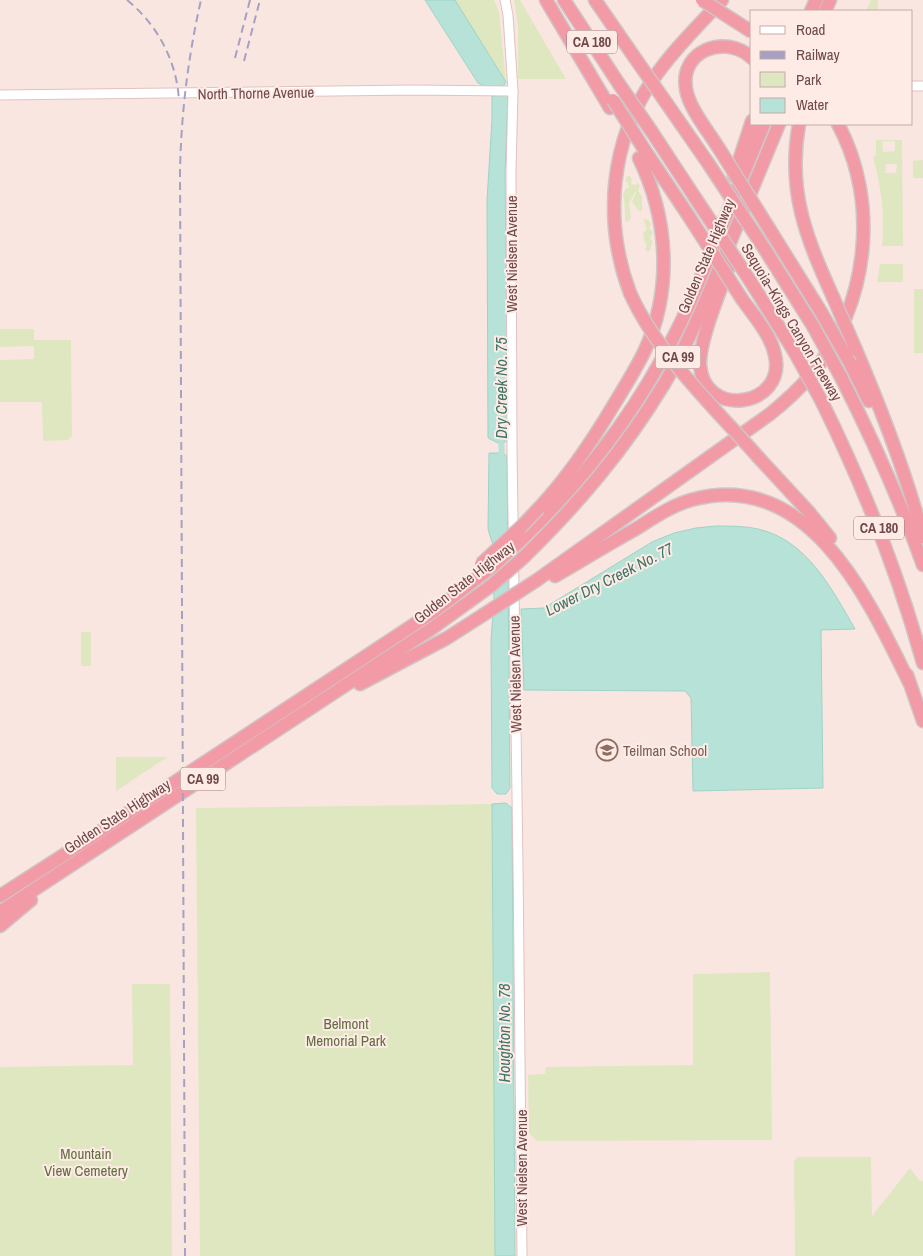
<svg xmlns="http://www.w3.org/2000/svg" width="923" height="1256" font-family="'Archivo Narrow',sans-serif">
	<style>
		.green { fill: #dfe7c0; fill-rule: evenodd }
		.water { fill: #b7e2d7; stroke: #9ed3c6 }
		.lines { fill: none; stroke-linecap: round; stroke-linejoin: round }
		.canal { stroke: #b7e2d7; stroke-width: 6 }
		.tertiary-casing { stroke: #e0c2c0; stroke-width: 11 }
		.motorway-casing { stroke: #d1c5c5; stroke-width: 15 }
		.tertiary { stroke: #fff; stroke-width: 9 }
		.motorway { stroke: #f29aa6; stroke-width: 12 }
		.rail { stroke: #a5a1c2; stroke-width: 2; stroke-dasharray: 8 5; stroke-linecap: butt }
		.motorway-bridge-casing { stroke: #d1c5c5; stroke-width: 15; stroke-linecap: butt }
		.motorway-bridge { stroke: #f29aa6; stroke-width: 12 }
		.labels { text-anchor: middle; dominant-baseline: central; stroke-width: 4; stroke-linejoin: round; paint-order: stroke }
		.shield { fill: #feebe6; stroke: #9b7a7a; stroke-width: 1 }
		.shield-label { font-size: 14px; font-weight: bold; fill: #70494b }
		.street-label { font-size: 15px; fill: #70494b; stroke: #feebe6 }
		.education-label { font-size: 15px; fill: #785e54; stroke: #feebe6; text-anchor: start }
		.park-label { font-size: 15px; fill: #616f40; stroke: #feebe6 }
		.water-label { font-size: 16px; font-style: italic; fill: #3f7568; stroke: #feebe6 }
	</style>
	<rect width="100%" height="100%" fill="#fae6e1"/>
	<g class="green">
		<polygon points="455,0 494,0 499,12 506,82"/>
		<polygon points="514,0 520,0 566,79 518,79 518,26"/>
		<polygon points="871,0 878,0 878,11 866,11"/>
		<path d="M 876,140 L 902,140 L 903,246 L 882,246 C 885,215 881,186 873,157 L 876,156 ZM 882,141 L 895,141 L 895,151 L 883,152 ZM 897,164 L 896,173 L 885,173 L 886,164 Z"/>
		<polygon points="923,160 923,178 913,178 913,161"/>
		<path d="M 627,176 L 630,176 L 632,179 L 631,184 L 636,185 L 637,183 L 640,185 L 638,191 L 642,196 L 642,211 L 639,211 L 632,202 L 636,192 L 635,192 L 629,203 L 631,218 L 628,222 L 625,221 C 625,214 625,200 623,195 L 626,188 L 629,188 L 628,183 L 625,181 Z"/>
		<polygon points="643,218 648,220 651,224 649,228 653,232 650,239 652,240 652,245 650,246 651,249 648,252 645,250 647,246 644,240 643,233 647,230"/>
		<polygon points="880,264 903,264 903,282 877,282"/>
		<rect x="914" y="289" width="9" height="64"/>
		<polygon points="0,329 34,329 34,340 71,340 72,436 68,440 43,441 42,402 0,402 0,360 34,359 34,346 0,347"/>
		<rect x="81" y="632" width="10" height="34"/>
		<polygon points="116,757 167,757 116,791"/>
		<polygon points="492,804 495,1256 200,1256 196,808"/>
		<polygon points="770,972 772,1140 537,1141 529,1133 528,1075 545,1074 546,1067 693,1065 693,974"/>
		<polygon points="132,984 170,984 172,1256 0,1256 0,1067 133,1065"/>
		<polygon points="798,1157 871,1157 872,1216 910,1168 919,1180 923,1181 923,1256 795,1256 794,1161"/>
	</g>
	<g class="water">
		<polygon points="425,0 455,0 506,82 502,88 490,88 478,83"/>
		<polygon points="507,95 508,98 505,173 508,439 504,443 498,443 488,438 487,200 492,120 492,96"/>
		<polygon points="489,453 504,453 507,457 510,788 506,794 497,794 492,788 491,640 494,601 493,545 488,529"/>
		<path d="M 716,526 C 730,526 744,526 758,529 C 807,540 832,589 855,629 L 821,630 L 823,788 L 693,791 L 691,698 L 685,691 L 524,690 L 521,609 L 544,608 L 652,542 L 674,533 L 696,528 Z"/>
		<polygon points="506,803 512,808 515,1256 495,1256 492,804"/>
	</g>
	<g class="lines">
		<polyline class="canal" points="501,435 502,460"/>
		<g class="tertiary-casing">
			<g id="tertiary">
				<polyline points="505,0 508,15 513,91 511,172 512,448 518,865 522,1256"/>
				<polyline points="912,86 923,86"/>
				<polyline points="0,95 413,90 513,91"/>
			</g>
		</g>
		<g class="motorway-casing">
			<g id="motorway">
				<polyline points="546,0 610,108"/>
				<polyline points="564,0 619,84"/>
				<polyline points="595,0 635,58"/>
				<polyline points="811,11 816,0"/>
				<polyline points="825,11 830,0"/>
				<polyline points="665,101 708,163"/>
				<path d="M 799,124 C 787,191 806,237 833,297"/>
				<polyline points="652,132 696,199"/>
				<path d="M 718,147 C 708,131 689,108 686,89 C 679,51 725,33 752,58"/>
				<polyline points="644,149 690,218"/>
				<polyline points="734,176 752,121"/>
				<polyline points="770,230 821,312"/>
				<polyline points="764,248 813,326"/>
				<path d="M 729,266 C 721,289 699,341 700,364 C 703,420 787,407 775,355 C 771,335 754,316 742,299"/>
				<polyline points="749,279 794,351"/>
				<path d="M 630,293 C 603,221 610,141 654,78 C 673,50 699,25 722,0"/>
				<path d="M 856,350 C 882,411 906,473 923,537"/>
				<polyline points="850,363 869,401"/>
				<path d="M 841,377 C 872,438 900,500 923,565"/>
				<path d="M 821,400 C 864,487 897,569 923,663"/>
				<polyline points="759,458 808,511 830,538"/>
				<path d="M 539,508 C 568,477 591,443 613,406 C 624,388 636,369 645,350 C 673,288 668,218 639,158"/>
				<path d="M 523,538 C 584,479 636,412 674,336 C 689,308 700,279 712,250 C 729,208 747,166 764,124"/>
				<path d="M 524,557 C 579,503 624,450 664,384 C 688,344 706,300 724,257 C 742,213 761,168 779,124"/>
				<path d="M 555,576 C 581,561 607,545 634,530 C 652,519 670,506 691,500 C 808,467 868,598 909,682"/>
				<path d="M 537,580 L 770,414 C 785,402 799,389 811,375 C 869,305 880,203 838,124"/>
				<polyline points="907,675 923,721"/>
				<polyline points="360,684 447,638 483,615"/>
				<polyline points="0,896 90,838 433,612 493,566"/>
				<polyline points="0,912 434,627 492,585"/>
				<polyline points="0,926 31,900"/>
			</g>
		</g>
		<use href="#tertiary" class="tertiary"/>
		<use href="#motorway" class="motorway"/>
		<g class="rail">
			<path d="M 127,0 C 158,25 177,62 179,101"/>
			<polyline points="235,58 250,0"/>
			<polyline points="244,61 260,0"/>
			<path d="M 185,1256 L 180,173 C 181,114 188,57 201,0"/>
		</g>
		<g class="motorway-bridge-casing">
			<g id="motorway-bridge">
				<polyline points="702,0 752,32"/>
				<polyline points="635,58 665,101"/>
				<polyline points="619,84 652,132"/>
				<polyline points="613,100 644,149"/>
				<polyline points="718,147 770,230"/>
				<polyline points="708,163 764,248"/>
				<polyline points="696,199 749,279"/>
				<polyline points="690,218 742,299"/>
				<path d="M 630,293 C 658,355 714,407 759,458"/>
				<polyline points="833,297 856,350"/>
				<polyline points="821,312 850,363"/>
				<polyline points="813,326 841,377"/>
				<polyline points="794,351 821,400"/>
				<polyline points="481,564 522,526 539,508"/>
				<polyline points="493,566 523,538"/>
				<polyline points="492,585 524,557"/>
				<polyline points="483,615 537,580"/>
			</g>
		</g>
		<use href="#motorway-bridge" class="motorway-bridge"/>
	</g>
	<defs>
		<g id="school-ring" transform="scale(1.125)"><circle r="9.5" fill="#feebe6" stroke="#8d6e63" stroke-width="1.5"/><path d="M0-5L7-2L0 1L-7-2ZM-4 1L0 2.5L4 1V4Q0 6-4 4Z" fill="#8d6e63"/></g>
	</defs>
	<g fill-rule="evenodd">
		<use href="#school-ring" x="607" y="750"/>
	</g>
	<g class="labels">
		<g class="shield">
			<rect x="567" y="30.5" width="50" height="23" rx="4"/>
			<rect x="655.5" y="345.5" width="45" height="23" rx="4"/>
			<rect x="854" y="516.5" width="50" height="23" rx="4"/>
			<rect x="180.5" y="767.5" width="45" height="23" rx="4"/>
		</g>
		<g class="shield-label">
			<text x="592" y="42">CA 180</text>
			<text x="678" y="357">CA 99</text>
			<text x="879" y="528">CA 180</text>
			<text x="203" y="779">CA 99</text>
		</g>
		<g class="street-label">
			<text transform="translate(256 93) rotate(-1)">North Thorne Avenue</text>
			<text transform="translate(511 254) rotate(-90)">West Nielsen Avenue</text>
			<text transform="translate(706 256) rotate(-67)">Golden State Highway</text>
			<text transform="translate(792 322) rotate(59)">Sequoia–Kings Canyon Freeway</text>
			<text transform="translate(464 582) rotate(-38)">Golden State Highway</text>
			<text transform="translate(515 674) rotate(-91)">West Nielsen Avenue</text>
			<text transform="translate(117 816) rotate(-33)">Golden State Highway</text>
			<text transform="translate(521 1168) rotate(-90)">West Nielsen Avenue</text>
		</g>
		<g class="education-label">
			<text x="623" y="750">Teilman School</text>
		</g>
		<g class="park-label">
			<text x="346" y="1023">Belmont<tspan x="346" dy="17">Memorial Park</tspan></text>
			<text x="86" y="1153">Mountain<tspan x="86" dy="17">View Cemetery</tspan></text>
		</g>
		<g class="water-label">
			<text transform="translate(501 388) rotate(-90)">Dry Creek No. 75</text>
			<text transform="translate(609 579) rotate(-27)">Lower Dry Creek No. 77</text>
			<text transform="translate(504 1033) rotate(-90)">Houghton No. 78</text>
		</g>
	</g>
	<rect x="750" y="10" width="162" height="115" fill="#feebe6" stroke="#c5aaa8"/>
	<rect x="760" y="26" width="25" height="8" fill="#ffffff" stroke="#c5aaa8"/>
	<text x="796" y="35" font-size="15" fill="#70494b">Road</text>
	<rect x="760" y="51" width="25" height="8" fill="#a5a1c2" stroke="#c5aaa8"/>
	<text x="796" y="60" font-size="15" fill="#70494b">Railway</text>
	<rect x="760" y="72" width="25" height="15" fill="#dfe7c0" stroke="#c5aaa8"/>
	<text x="796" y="85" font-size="15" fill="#70494b">Park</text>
	<rect x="760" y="98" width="25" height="15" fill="#b7e2d7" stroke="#c5aaa8"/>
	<text x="796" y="110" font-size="15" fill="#70494b">Water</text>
</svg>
